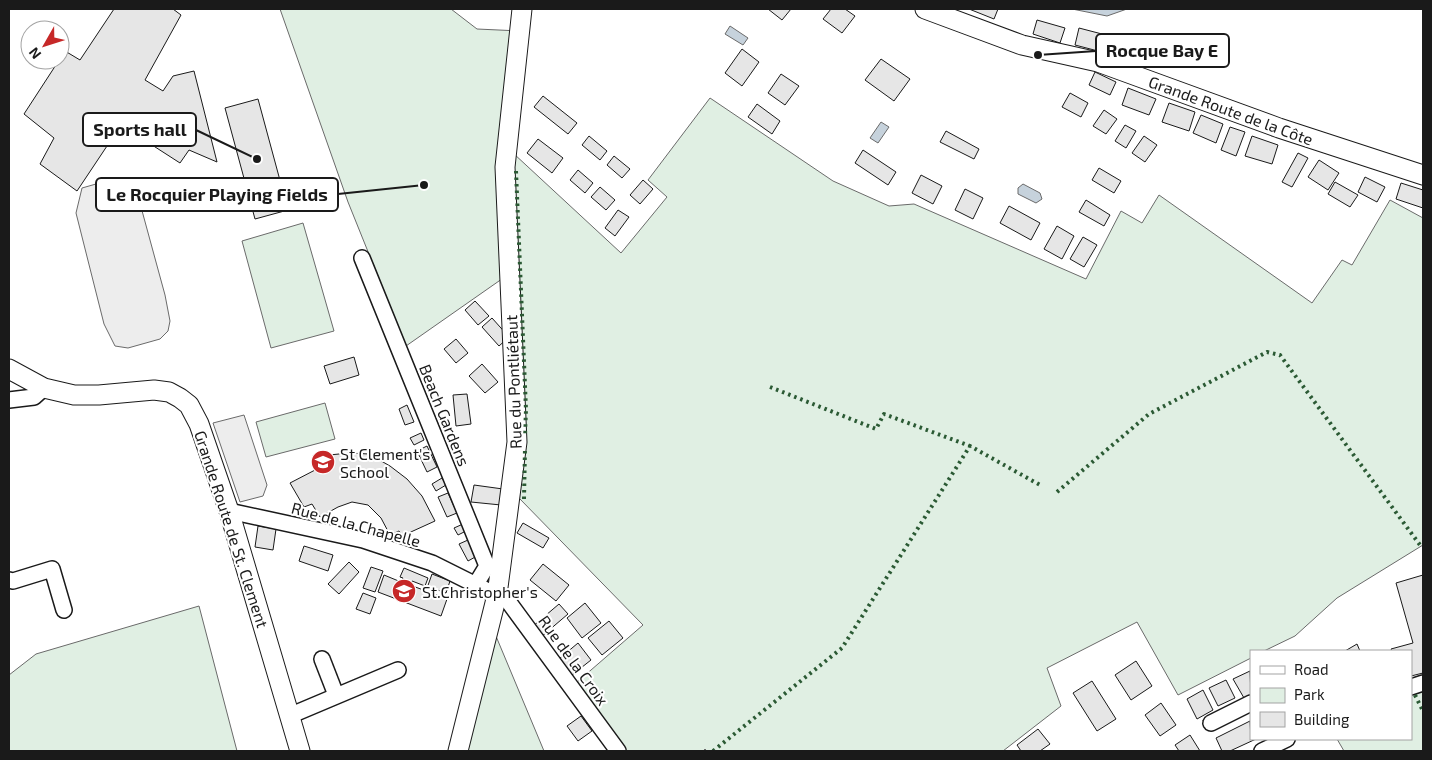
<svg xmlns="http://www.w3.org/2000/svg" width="1432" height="760" font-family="'Exo 2',sans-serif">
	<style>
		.green { fill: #e0efe3; stroke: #6a6a6a }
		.parking { fill: #ededed; stroke: #6a6a6a }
		.water { fill: #c6d2dc; stroke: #6a6a6a }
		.building { fill: #e6e6e6; stroke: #1a1a1a }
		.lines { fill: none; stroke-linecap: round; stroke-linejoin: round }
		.minor-casing { stroke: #1a1a1a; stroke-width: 18 }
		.major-casing { stroke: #1a1a1a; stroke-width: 21 }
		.minor { stroke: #fff; stroke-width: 15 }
		.major { stroke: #fff; stroke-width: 19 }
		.hedge { stroke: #2b5a34; stroke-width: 4; stroke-dasharray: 2.5 4; stroke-linecap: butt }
		.labels { text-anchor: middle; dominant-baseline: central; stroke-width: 4; stroke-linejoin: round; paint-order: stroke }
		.street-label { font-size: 16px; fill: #1a1a1a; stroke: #fff }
		.poi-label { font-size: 16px; fill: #1a1a1a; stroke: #fff; text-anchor: start }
		.leader { fill: none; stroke: #1a1a1a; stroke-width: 2 }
		.callout-dot { fill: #1a1a1a; stroke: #fff; stroke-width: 2 }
		.callout { fill: #fff; stroke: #1a1a1a; stroke-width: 2 }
		.callout-label { font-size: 18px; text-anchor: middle; font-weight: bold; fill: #1a1a1a }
	</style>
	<rect width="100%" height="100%" fill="#fff"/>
	<g class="green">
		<polygon points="280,9 451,9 477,29 520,31 509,274 406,346 348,202"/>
		<polygon points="710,98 833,181 889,206 914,204 1086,279 1121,211 1142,223 1159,195 1312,303 1342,260 1352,265 1390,200 1423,218 1423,545 1337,598 1295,636 1264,651 1251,651 1251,658 1178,695 1137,622 1047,668 1061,706 1003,751 707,751 705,749 703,751 626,751 576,683 643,625 519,498 522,451 513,153 621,253 667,197 648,180"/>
		<polygon points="303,223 334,331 271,348 242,241"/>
		<polygon points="325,403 335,439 266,457 256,422"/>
		<polygon points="199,606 237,751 9,751 9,675 36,654"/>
		<polygon points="493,629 544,751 464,751"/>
		<polygon points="1423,687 1423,751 1344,751 1337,739 1411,739 1411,691"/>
	</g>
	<g class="parking">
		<polygon points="117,178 135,185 165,295 170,321 168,331 160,339 128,348 115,346 104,324 76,213 82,188"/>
		<polygon points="244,415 267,485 263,496 240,502 213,423"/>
	</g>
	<g class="water">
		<polygon points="1072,9 1127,9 1107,16"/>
		<polygon points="730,26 748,38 743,45 725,34"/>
		<polygon points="881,122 889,127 878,143 870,138"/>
		<polygon points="1023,184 1040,193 1042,199 1036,203 1018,194 1018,188"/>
	</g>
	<g class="building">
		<polygon points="114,9 173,9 181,15 145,80 163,91 173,76 194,71 217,162 189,150 180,163 121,125 77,191 40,164 54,138 24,114 65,51 80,60"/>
		<polygon points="768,9 791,9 782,20"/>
		<polygon points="831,9 845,9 855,16 842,33 823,19"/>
		<polygon points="969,9 998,9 994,19"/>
		<polygon points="1037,20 1065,28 1060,43 1033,34"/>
		<polygon points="1079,28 1102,34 1098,51 1075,45"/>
		<polygon points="742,49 759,62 742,86 725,73"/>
		<polygon points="881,59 910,79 894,101 865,80"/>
		<polygon points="1095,72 1116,82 1110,95 1089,85"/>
		<polygon points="781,74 799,86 785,105 768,93"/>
		<polygon points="1128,88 1156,99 1149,115 1122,105"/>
		<polygon points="1070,93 1088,103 1081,117 1062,107"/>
		<polygon points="543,96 577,123 568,134 534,107"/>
		<polygon points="258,99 288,210 255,219 225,108"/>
		<polygon points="1169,103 1195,112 1189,131 1162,122"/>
		<polygon points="757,104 780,121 772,134 748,117"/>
		<polygon points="1104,110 1117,119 1106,134 1093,126"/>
		<polygon points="1201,115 1223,124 1216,143 1193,133"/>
		<polygon points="1125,125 1136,131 1126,148 1115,141"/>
		<polygon points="1230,127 1245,132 1236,156 1221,150"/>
		<polygon points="946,131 979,149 974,159 940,142"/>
		<polygon points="589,136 607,151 600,160 582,145"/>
		<polygon points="1144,136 1157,145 1145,162 1132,153"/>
		<polygon points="1252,136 1278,145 1272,164 1245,156"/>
		<polygon points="538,139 563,158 552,173 527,153"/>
		<polygon points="863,150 896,172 888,185 855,163"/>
		<polygon points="1298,153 1308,158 1292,187 1282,182"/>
		<polygon points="614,156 630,169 622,178 607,165"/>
		<polygon points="1319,160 1339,173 1328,190 1308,177"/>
		<polygon points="1099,168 1121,181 1114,193 1092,180"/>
		<polygon points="578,170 593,183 585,193 570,180"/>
		<polygon points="921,175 942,186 933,204 912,193"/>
		<polygon points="1365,177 1385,187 1377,202 1358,192"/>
		<polygon points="643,180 653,189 640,204 630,195"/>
		<polygon points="1335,182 1358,195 1350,207 1328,194"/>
		<polygon points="1401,183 1423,190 1423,208 1396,199"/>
		<polygon points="600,187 615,200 606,210 591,197"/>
		<polygon points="965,189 983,198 973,219 955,210"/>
		<polygon points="1086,200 1110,215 1104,226 1079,212"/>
		<polygon points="1009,206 1040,223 1031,240 1000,223"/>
		<polygon points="618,210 629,217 615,236 605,228"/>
		<polygon points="1057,226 1074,236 1062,259 1044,249"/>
		<polygon points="1083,237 1097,245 1084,267 1070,259"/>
		<polygon points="475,301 489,316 478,325 465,310"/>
		<polygon points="492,318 509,337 499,346 482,327"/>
		<polygon points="456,339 468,353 456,363 444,349"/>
		<polygon points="354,357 359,375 330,384 324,366"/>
		<polygon points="482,364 498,382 485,393 469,376"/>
		<polygon points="467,394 471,424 456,426 453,395"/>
		<polygon points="407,405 414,422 405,425 399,409"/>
		<polygon points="421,433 424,440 414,445 410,438"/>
		<polygon points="427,446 437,467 427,472 417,451"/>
		<polygon points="349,453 369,454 390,466 407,479 422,496 435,521 402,536 399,531 390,535 381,518 368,505 352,502 338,507 320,517 312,504 304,507 290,483 317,469 314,463 329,455"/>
		<polygon points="442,478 446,485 436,491 432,484"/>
		<polygon points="474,485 503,489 501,505 471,502"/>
		<polygon points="448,493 457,513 447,517 438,497"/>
		<polygon points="523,523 549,538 543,548 517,533"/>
		<polygon points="463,524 466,531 458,535 454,528"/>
		<polygon points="258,526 276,529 273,550 255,547"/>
		<polygon points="468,540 477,556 468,561 459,544"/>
		<polygon points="304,546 333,555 328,571 299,561"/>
		<polygon points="349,562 359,572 339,594 328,584"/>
		<polygon points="543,564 569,585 556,601 530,580"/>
		<polygon points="371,567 383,571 375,592 363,588"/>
		<polygon points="404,568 428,578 425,586 412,581 410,585 426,591 432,574 450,581 446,593 435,589 434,594 447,599 441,616 378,592 384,575 401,582 403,578 400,577"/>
		<polygon points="1423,575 1423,673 1411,676 1411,651 1392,651 1391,649 1413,643 1396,583"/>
		<polygon points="363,593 376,598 370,614 356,609"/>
		<polygon points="585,603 601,623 582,638 567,618"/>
		<polygon points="559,604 568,614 541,637 532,627"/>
		<polygon points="609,621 623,638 602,655 588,638"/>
		<polygon points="578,643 591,660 572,675 559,659"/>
		<polygon points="1357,644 1360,651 1345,651"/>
		<polygon points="1136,661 1152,686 1131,700 1115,675"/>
		<polygon points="1250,671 1251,695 1244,698 1233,679"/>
		<polygon points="1226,680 1235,698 1218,706 1209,688"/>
		<polygon points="1092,681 1116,719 1097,731 1073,693"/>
		<polygon points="1203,690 1213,710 1197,719 1187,699"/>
		<polygon points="1161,703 1176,725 1160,736 1145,715"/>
		<polygon points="581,716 592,731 578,741 567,726"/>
		<polygon points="1250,721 1251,739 1256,739 1230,751 1222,751 1216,738"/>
		<polygon points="1038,729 1050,744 1040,751 1021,751 1017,745"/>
		<polygon points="1190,735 1200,751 1179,751 1175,745"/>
	</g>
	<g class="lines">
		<g class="minor-casing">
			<g id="minor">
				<polyline points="362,258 487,566 476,584"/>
				<polyline points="9,400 34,397 44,388"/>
				<polyline points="229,511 363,540 432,563 508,601 618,751"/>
				<polyline points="9,580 13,581 52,569 64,610"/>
				<polyline points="322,659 336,695"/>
				<polyline points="1411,687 1423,683"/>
				<polyline points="289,716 398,670"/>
				<polyline points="1211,723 1251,703"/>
				<polyline points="1262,751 1287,739"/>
			</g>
		</g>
		<g class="major-casing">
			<g id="major">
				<polyline points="925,9 1022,45 1098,62 1279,128 1423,175"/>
				<polyline points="9,369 44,388 74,395 99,395 154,390 169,392 180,398 189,405 199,424 229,511 300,751"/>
				<polyline points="458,751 497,595 517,442 505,167 522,9"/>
			</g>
		</g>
		<use href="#minor" class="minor"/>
		<use href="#major" class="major"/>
		<g class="hedge">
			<polyline points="516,171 526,410 525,434"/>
			<polyline points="770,387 876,429 884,414 970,446"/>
			<polyline points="1057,492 1149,414 1267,352 1280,355 1420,545"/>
			<polyline points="524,499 525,448"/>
			<polyline points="1415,695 1423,711"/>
			<polyline points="713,751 842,648 970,446 1040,485"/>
		</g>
	</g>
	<defs>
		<g id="school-disc" transform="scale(1.25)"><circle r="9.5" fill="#c62828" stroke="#fff"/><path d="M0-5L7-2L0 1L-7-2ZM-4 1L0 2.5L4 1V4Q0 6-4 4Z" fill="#fff"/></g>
	</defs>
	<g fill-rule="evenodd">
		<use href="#school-disc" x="323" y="462"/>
		<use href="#school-disc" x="404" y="591"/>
	</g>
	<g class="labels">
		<g class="street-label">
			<text transform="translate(1231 110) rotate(20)">Grande Route de la Côte</text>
			<text transform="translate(513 382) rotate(-92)">Rue du Pontliétaut</text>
			<text transform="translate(445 415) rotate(68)">Beach Gardens</text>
			<text transform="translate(356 524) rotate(15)">Rue de la Chapelle</text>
			<text transform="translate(232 529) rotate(72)">Grande Route de St. Clement</text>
			<text transform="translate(574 660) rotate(54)">Rue de la Croix</text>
		</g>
		<g class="poi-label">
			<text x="340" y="453">St Clement's<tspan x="340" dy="18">School</tspan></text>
			<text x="422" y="591">St.Christopher's</text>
		</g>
	</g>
	<path class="leader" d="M1038 55L1096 51M257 159L196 130M424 185L338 194"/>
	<g class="callout-dot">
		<circle cx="1038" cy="55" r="5"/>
		<circle cx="257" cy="159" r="5"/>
		<circle cx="424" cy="185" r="5"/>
	</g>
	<g class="callout">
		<rect x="1096" y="34" width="133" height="33" rx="5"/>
		<rect x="83" y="113" width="113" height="33" rx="5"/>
		<rect x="96" y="178" width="242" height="33" rx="5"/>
	</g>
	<g class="callout-label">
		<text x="1162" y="57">Rocque Bay E</text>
		<text x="140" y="136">Sports hall</text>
		<text x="217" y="201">Le Rocquier Playing Fields</text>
	</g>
	<rect width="1432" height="760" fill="none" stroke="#1a1a1a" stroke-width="20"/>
	<rect x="1250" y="650" width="162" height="90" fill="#ffffff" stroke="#a3a3a3"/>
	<rect x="1260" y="666" width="25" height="8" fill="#ffffff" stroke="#a3a3a3"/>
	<text x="1294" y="675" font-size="15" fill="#1a1a1a">Road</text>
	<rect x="1260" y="688" width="25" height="15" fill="#e0efe3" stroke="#a3a3a3"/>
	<text x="1294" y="700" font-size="15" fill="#1a1a1a">Park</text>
	<rect x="1260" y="712" width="25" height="15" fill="#e6e6e6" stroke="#a3a3a3"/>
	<text x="1294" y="725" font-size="15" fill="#1a1a1a">Building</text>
	<g transform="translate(45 45) rotate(231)"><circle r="24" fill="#ffffff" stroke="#a3a3a3"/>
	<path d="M0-4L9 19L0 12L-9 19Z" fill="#c62828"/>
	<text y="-8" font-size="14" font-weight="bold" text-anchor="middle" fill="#1a1a1a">N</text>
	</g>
</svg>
